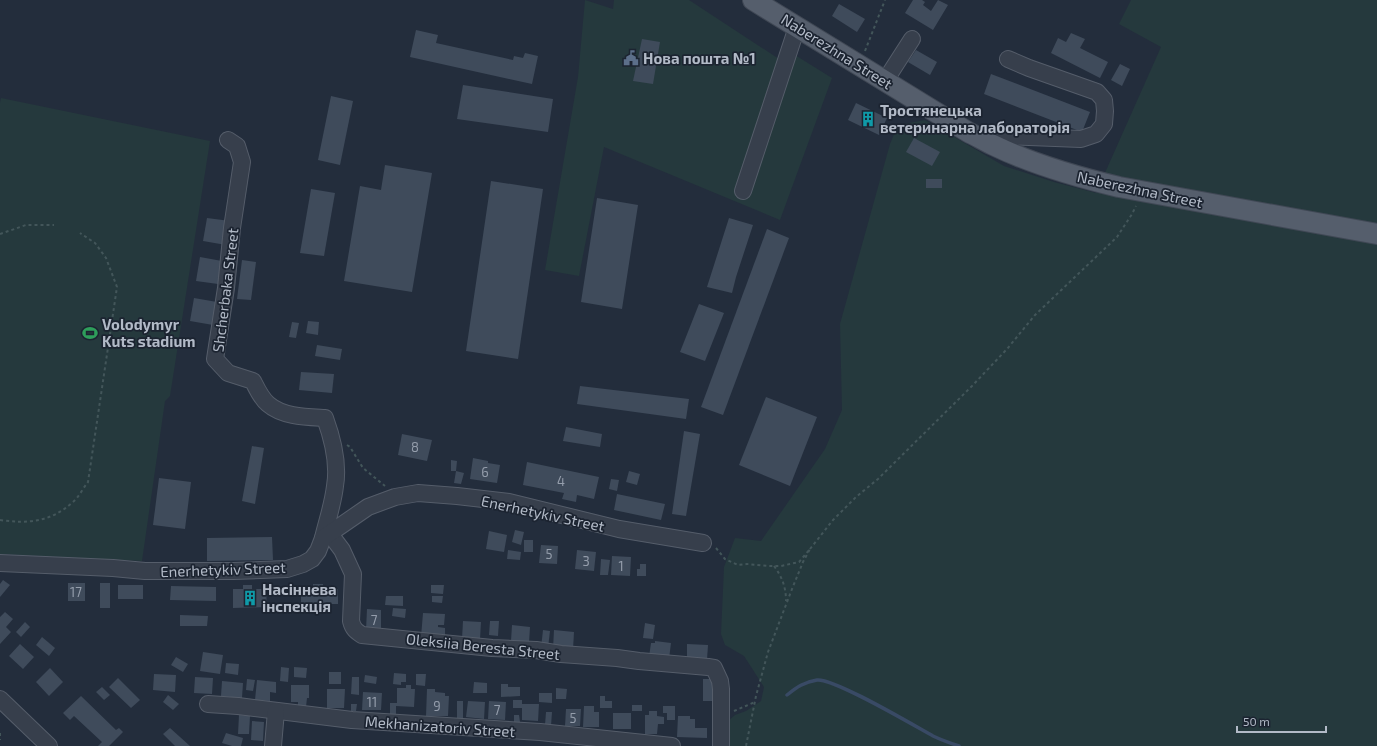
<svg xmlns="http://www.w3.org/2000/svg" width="1377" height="746" font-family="'Exo 2',sans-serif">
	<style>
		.green { fill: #25393d }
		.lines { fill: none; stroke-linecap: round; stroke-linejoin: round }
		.stream { stroke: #394a65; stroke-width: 3.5 }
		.building { fill: #3f4b5b }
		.minor-casing { stroke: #555d6a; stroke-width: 18 }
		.major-casing { stroke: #404855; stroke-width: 22 }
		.path { stroke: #43565a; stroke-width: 2; stroke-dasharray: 3 3; stroke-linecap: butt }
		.minor { stroke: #373f4c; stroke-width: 16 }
		.major { stroke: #555e6c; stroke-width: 20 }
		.labels { text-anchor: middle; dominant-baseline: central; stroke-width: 3.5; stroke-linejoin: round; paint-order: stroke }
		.number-label { font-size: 13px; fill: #959eac }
		.street-label { font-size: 15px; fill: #b2bac7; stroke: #1c2431 }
		.poi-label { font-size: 15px; font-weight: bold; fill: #b2bac7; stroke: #1c2431; text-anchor: start }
	</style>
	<rect width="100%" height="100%" fill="#232d3c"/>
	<g class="green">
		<polygon points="585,0 613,9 614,0 689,0 779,59 795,55 832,78 780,220 604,147 579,276 545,270 578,77"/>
		<polygon points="1131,0 1377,0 1377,746 727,746 727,722 735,715 746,711 761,701 764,687 744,656 725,645 721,634 724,567 735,538 761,541 825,449 842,410 840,324 890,144 898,125 925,120 1004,166 1054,182 1096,193 1161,47 1119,24"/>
		<polygon points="1,98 210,141 170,396 165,401 142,561 0,554 0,103"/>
	</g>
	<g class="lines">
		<path class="stream" d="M 787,695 C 797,687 804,682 817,680 C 834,678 913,725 933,736 C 941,740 950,743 959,746"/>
	</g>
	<g class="building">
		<polygon points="913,0 922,0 925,2 923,5 931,11 938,0 948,5 933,30 905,13"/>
		<polygon points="839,4 865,19 857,32 832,16"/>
		<polygon points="416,30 438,35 436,43 513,60 514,56 523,58 525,53 538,56 532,84 410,57"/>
		<polygon points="1071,33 1085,39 1080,48 1108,62 1100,78 1051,53 1058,38 1066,42"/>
		<polygon points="642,39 660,42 653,84 633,81"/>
		<polygon points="916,50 937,62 930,75 908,62"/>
		<polygon points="1120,64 1130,69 1122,86 1111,80"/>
		<polygon points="991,74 1090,112 1082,132 984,94"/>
		<polygon points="463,85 553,99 548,132 457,119"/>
		<polygon points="331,96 353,101 340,165 318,160"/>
		<polygon points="856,103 887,118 879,135 848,120"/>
		<polygon points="914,138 940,152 932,166 906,152"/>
		<polygon points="385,165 432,173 412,292 344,281 360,186 381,190"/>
		<rect x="926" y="179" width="16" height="9"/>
		<polygon points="491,181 543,189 518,359 466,351"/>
		<polygon points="311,189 335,193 324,256 300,253"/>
		<polygon points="597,198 638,205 622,309 581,302"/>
		<polygon points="207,218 230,221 226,245 203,241"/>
		<polygon points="729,218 753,225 736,277 732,293 707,287"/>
		<polygon points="767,229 789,238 723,415 701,407"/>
		<polygon points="200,257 222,261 218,284 196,281"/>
		<polygon points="242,260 256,262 251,300 237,299"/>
		<polygon points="194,298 217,302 213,325 190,321"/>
		<polygon points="699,304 724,313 705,361 680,352"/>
		<polygon points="308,321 319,322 318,335 306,333"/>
		<polygon points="292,322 299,323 296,338 289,337"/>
		<polygon points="317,345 342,349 340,360 315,356"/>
		<polygon points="301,372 334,374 332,393 299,390"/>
		<polygon points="580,386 689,399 686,419 577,404"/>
		<polygon points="766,397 817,417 790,486 739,465"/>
		<polygon points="566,427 602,434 600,447 563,441"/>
		<polygon points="684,431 700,434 686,516 672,514"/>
		<polygon points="402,434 432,440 427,461 398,455"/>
		<polygon points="252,446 264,448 255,504 242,501"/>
		<polygon points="473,458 488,461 488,463 500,465 497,483 470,479"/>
		<polygon points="451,460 457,461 456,471 464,473 461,484 454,483 456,471 451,471"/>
		<polygon points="527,462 599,477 594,499 577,495 576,502 562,499 564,493 523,485"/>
		<polygon points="629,471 640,474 637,485 626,482"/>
		<polygon points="159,478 191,482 185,529 153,525"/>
		<polygon points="611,479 619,480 617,491 609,489"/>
		<polygon points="617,494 665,504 661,520 614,510"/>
		<polygon points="515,530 524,532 521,545 512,542"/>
		<polygon points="489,531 507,535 504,552 486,549"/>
		<polygon points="272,537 273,560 207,561 207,538"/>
		<rect x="524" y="540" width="9" height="12"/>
		<polygon points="541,545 558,546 557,564 539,563"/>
		<polygon points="508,550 521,552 520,560 507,559"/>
		<polygon points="577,550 596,552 594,571 575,569"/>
		<polygon points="612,556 631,557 630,576 611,575"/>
		<polygon points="601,559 610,560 608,575 600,575"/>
		<polygon points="640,564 646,564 646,576 637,576 637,569 640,569"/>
		<polygon points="3,580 10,585 0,597 0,584"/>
		<rect x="68" y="583" width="17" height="18"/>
		<rect x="100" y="583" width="10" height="25"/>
		<polygon points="313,584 323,584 323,589 338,589 338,604 301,604 301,589 313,589"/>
		<rect x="118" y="585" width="25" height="14"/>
		<polygon points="243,585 252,585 252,589 266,589 267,607 233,608 233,589 243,589"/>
		<polygon points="431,585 444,585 443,594 431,593"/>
		<polygon points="171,586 216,587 216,601 170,600"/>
		<polygon points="386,596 403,596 403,606 385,605"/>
		<polygon points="432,596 443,596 442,603 432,602"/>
		<polygon points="393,608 406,609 405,618 392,616"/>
		<polygon points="367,609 381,610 381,631 366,630"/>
		<polygon points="5,612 13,619 6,627 11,632 0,644 0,617"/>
		<polygon points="423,613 445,614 444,625 438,625 438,627 445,628 445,638 421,637"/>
		<polygon points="180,615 208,616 207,626 180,626"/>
		<polygon points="463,621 481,622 480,639 462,639"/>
		<polygon points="490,621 499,621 498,636 489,635"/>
		<polygon points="25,622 30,627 21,637 16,632"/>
		<polygon points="645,623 655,625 653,639 643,638"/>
		<polygon points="512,625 530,627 529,643 511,641"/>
		<polygon points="543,630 550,631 548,648 541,648"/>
		<polygon points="554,630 574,632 573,650 553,649"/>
		<polygon points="42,637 55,648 49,656 36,645"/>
		<polygon points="655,641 671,643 669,659 649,657 651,643 655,643"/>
		<polygon points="20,644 34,657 23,669 9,656"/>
		<polygon points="687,644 708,645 707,660 687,659"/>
		<polygon points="203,652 223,655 220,674 200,671"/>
		<polygon points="176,657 188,664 183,672 171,665"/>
		<polygon points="226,663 239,664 238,675 225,673"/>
		<polygon points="281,667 289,668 288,682 280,681"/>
		<polygon points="294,667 307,668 306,678 294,677"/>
		<polygon points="50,668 63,682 49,696 36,682"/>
		<rect x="329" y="672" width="12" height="12"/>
		<polygon points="394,673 406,674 406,682 401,682 401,685 393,684"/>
		<polygon points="154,674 176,675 175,692 153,690"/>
		<polygon points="416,674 426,674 425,686 416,685"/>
		<polygon points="365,675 377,677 376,684 364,682"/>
		<polygon points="195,677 213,678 212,694 194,693"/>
		<polygon points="352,677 359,677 359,695 351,694"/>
		<polygon points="118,678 140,700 131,708 109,687"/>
		<polygon points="247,679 255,680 253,691 246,690"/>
		<rect x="703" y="679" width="11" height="22"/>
		<polygon points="257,680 276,682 276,693 270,692 270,701 255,700"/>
		<polygon points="222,681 243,683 242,698 221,696"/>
		<polygon points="474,682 487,683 487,693 473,693"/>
		<polygon points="501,684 508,684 508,687 520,687 520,696 501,697"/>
		<polygon points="291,685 309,685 309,698 307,698 306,707 298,707 298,702 291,702"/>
		<polygon points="406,685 411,685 411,689 415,689 414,707 396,706 396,714 390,714 390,703 397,703 397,688 406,688"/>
		<polygon points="102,687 110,695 104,700 96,692"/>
		<polygon points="556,688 567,689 566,699 556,699"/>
		<polygon points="327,689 345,689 344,708 327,708"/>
		<polygon points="427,689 435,689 435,692 445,693 445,696 449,696 448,716 426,716"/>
		<polygon points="363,692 382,693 381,710 362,710"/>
		<polygon points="539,693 552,693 552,703 539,702"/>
		<polygon points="168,695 179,704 173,710 163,702"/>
		<polygon points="81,696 116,730 119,728 123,732 109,746 98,746 102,742 74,716 70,720 63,713"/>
		<polygon points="600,696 605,696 605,701 612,701 612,708 600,708"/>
		<rect x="513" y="700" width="9" height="8"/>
		<rect x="457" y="701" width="6" height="17"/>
		<polygon points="468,701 485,702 484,719 466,717"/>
		<polygon points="489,701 506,702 505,720 488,719"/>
		<polygon points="351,704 357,704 356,711 351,711"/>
		<polygon points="522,704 539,704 538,721 522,720"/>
		<rect x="632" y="705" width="10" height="6"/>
		<polygon points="584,706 594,706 594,712 599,712 599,727 583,727"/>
		<polygon points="663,706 675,706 675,720 667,720 667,713 663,713"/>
		<polygon points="566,709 581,709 580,726 565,726"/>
		<polygon points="649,711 657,711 657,716 664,717 664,724 658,724 657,734 645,734 645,715 649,715"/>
		<polygon points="546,712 552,712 551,726 545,725"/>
		<rect x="613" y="713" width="18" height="16"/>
		<polygon points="239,715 250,716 249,734 238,734"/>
		<polygon points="514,715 519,715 520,722 514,722"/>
		<polygon points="678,716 690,716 690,719 695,719 695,728 707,728 707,738 677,737"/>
		<polygon points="252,721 264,722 263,741 251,740"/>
		<polygon points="170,728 190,746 175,746 163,734"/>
		<polygon points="226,733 243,738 241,746 232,746 222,743"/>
	</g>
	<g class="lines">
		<g class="minor-casing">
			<g id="minor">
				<polyline points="885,81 912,39"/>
				<polyline points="976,135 1081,139 1096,134 1104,124 1105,111 1104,100 1097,92 1029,68 1008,59"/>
				<path d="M 228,140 L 237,146 L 242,162 L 232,228 L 226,288 L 215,359 L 228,373 L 253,381 C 257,389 261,398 268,404 C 283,417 307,417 325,418 C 333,440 339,463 335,486 C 333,504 327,521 323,538"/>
				<polyline points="743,191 797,27"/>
				<path d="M 330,534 L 342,550 L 353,574 L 351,621 C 353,629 356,631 362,635 L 492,648 L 536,650 L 561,654 L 617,658 L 639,661 L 708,667 L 714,668 L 720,681 L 721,689 L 721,746"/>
				<polyline points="0,563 113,568 145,571 233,571 287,569 303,564 312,559 318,551 323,538 368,507 395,497 418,493 457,496 509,502 619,529 703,543"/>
				<polyline points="0,699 49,746"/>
				<polyline points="208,704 238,706 352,720 540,732 672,746"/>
				<polyline points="273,746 276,711"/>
			</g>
		</g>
		<g class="major-casing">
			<path id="major" d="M 753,0 L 968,132 C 976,136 985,141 993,145 C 1032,164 1077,177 1119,187 L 1377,234"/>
		</g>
		<g class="path">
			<polyline points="865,51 885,0"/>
			<polyline points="0,234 26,225 54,225"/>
			<polyline points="347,445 350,447 363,468 385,486"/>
			<path d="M 0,520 C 28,524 51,522 73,502 C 79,497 83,488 88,482 L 117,287 L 106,258 L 95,243 L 80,233"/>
			<polyline points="716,548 725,559 738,565 747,564 769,566 781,566 799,562 810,549 803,562 792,589 768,652 756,696 746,746"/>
			<polyline points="810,549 833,520 856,497 878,479 972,386 1007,349 1035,315 1117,237 1132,214 1136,206"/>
			<path d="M 774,566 C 782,577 786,587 786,601"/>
			<polyline points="734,711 755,702"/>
			<polyline points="0,733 0,740"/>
		</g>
		<use href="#minor" class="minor"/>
		<use href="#major" class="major"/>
	</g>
	<defs>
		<g id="civic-bare" transform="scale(1.2)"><path d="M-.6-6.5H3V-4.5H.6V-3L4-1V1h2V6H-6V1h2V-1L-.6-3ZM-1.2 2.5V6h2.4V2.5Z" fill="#5c6f8a" stroke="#1c2431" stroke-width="2.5" paint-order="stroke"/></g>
		<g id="building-bare" transform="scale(1.2)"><path d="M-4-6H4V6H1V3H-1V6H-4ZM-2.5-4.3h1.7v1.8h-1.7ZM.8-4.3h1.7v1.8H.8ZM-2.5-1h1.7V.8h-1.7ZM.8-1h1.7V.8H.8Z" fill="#0f9aa8" stroke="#1c2431" stroke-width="2.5" paint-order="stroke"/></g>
		<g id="stadium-bare" transform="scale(1.2)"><path d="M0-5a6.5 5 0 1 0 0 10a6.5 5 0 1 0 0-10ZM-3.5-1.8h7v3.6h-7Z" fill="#2e9e5b" stroke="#1c2431" stroke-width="2.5" paint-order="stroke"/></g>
	</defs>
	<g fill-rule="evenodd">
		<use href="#civic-bare" x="631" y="58"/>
		<use href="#building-bare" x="868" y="119"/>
		<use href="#stadium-bare" x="90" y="333"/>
		<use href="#building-bare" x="250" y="598"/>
	</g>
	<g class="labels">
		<g class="number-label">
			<text x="415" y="447">8</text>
			<text x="485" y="472">6</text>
			<text x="561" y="481">4</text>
			<text x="549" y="554">5</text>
			<text x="586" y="561">3</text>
			<text x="621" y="566">1</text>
			<text x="76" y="592">17</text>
			<text x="374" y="620">7</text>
			<text x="372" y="702">11</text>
			<text x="437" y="706">9</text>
			<text x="497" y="710">7</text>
			<text x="573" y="718">5</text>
		</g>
		<g class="street-label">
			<text transform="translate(837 51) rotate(32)">Naberezhna Street</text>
			<text transform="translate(1140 189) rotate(12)">Naberezhna Street</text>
			<text transform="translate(225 290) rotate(-83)">Shcherbaka Street</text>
			<text transform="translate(543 513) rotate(12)">Enerhetykiv Street</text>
			<text transform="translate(223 569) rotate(-2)">Enerhetykiv Street</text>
			<text transform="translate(483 646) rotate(6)">Oleksiia Beresta Street</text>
			<text transform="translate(440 726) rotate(4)">Mekhanizatoriv Street</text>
		</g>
		<g class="poi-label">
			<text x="643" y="58">Нова пошта №1</text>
			<text x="880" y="110">Тростянецька<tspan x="880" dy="17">ветеринарна лабораторія</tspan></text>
			<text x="102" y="324">Volodymyr<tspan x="102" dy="17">Kuts stadium</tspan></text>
			<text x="262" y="589">Насіннева<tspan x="262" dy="17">інспекція</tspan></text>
		</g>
	</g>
	<path d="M1237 726v6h89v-6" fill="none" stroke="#b2bac7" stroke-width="2"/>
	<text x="1243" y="726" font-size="12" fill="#b2bac7" stroke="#1c2431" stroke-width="3" paint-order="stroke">50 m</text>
</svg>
